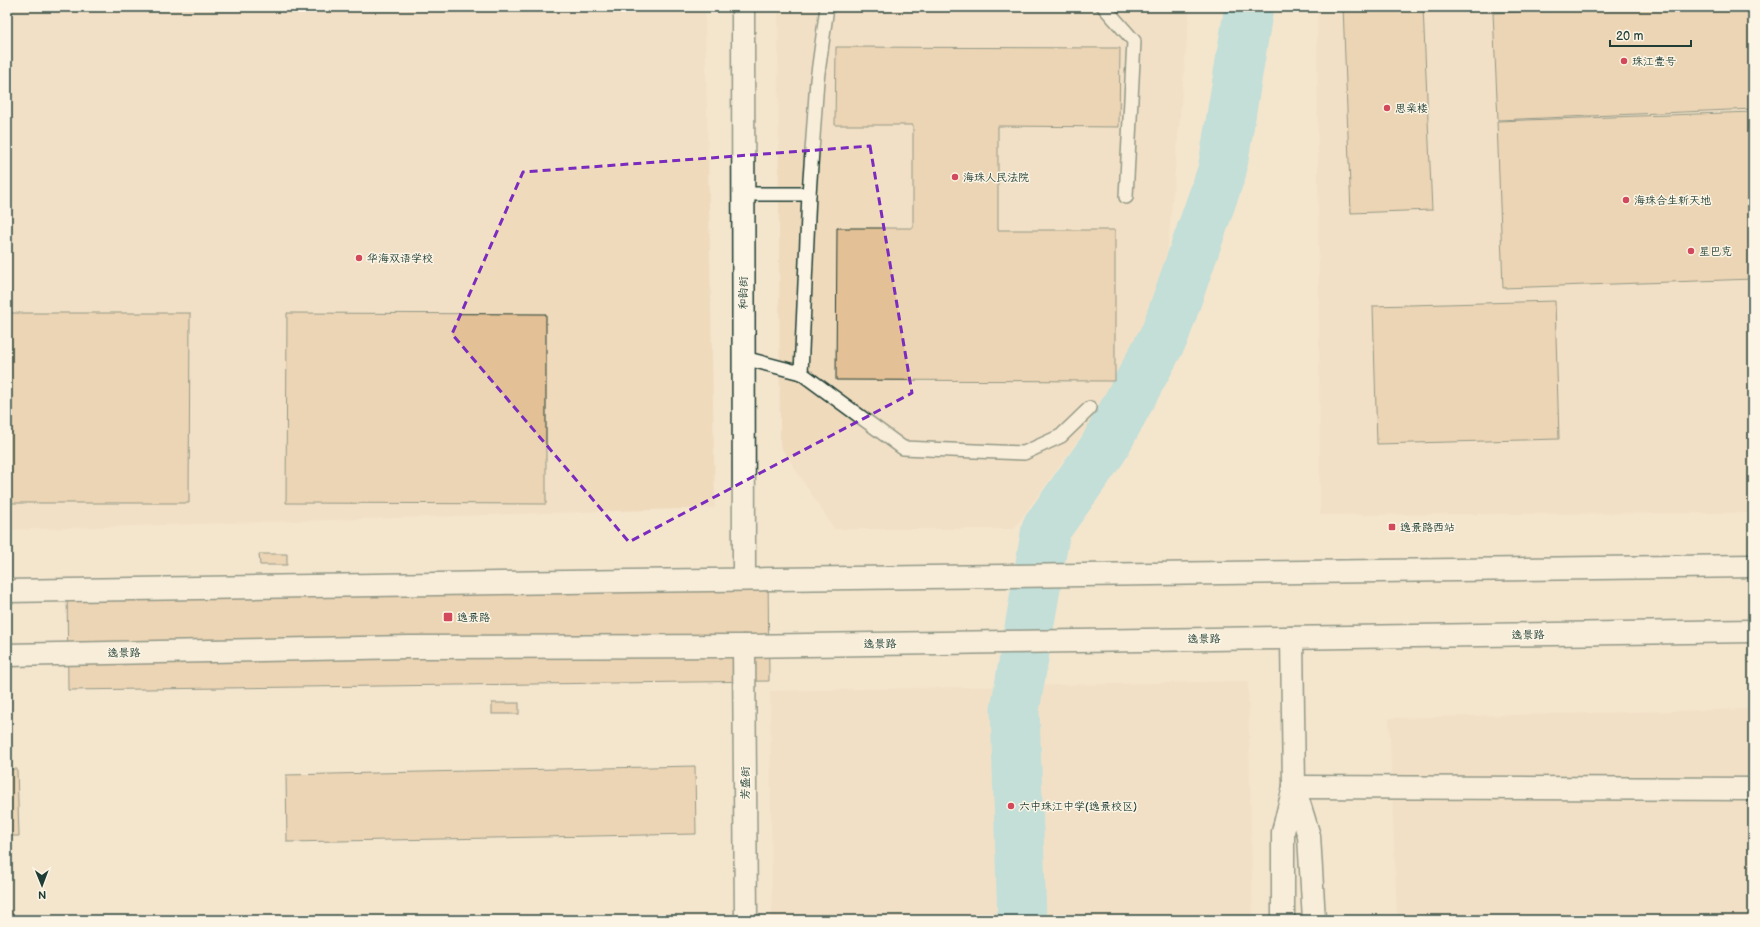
<svg xmlns="http://www.w3.org/2000/svg" width="1760" height="927" font-family="'Balsamiq Sans','LXGW WenKai TC',sans-serif">
	<style>
		.built { fill: #efdabc }
		.lines { fill: none; stroke-linecap: round; stroke-linejoin: round }
		.river { stroke: #88d7e5; stroke-width: 49 }
		.building { fill: #e3c095; stroke: #1f3d34 }
		.lane-casing { stroke: #1f3d34; stroke-width: 16 }
		.street-casing { stroke: #1f3d34; stroke-width: 25 }
		.secondary-casing { stroke: #1f3d34; stroke-width: 25 }
		.lane { stroke: #fcf5e5; stroke-width: 13 }
		.street { stroke: #fcf5e5; stroke-width: 22 }
		.secondary { stroke: #fcf5e5; stroke-width: 22 }
		.marked { fill: none; stroke: #7b2cbf; stroke-width: 3; stroke-dasharray: 8 5; stroke-linejoin: round }
		.poi-dot { fill: #d1495b; stroke: #fcf5e5; stroke-width: 1.5 }
		.labels { text-anchor: middle; dominant-baseline: central; stroke-width: 3; stroke-linejoin: round; paint-order: stroke }
		.poi-label { font-size: 11px; fill: #1f3d34; stroke: #fcf5e5; text-anchor: start }
		.street-label { font-size: 11px; fill: #1f3d34; stroke: #fcf5e5 }
	</style>
	<rect width="100%" height="100%" fill="#f4e5cd"/>
	<filter id="ink" filterUnits="userSpaceOnUse"><feTurbulence type="fractalNoise" baseFrequency=".025" numOctaves="2"/><feDisplacementMap in="SourceGraphic" scale="8" xChannelSelector="R" yChannelSelector="G"/><feConvolveMatrix kernelMatrix="1 2 1 2 8 2 1 2 1" color-interpolation-filters="sRGB"/></filter>
	<g filter="url(#ink)">
		<g class="built">
			<polygon points="7,7 705,7 715,508 7,530"/>
			<polygon points="778,7 1190,7 1167,258 1123,379 1014,529 834,529 780,446"/>
			<polygon points="1317,7 1753,7 1753,513 1320,515"/>
			<polygon points="1248,681 1253,920 772,920 770,691"/>
			<polygon points="1753,709 1753,920 1397,920 1389,718"/>
		</g>
		<g class="lines">
			<polyline class="river" points="1022,920 1015,710 1046,529 1103,449 1165,334 1222,171 1249,7"/>
		</g>
		<g class="building">
			<polygon points="1343,7 1423,7 1432,210 1351,213"/>
			<polygon points="1636,7 1753,7 1753,109 1498,120 1493,13"/>
			<polygon points="836,47 1120,48 1119,127 998,126 998,230 1115,230 1115,381 836,380 837,228 913,228 913,125 835,125"/>
			<polygon points="1753,112 1753,279 1503,288 1497,121"/>
			<polygon points="1555,301 1559,439 1377,444 1373,306"/>
			<polygon points="7,313 190,313 189,503 7,503"/>
			<polygon points="287,313 546,314 546,504 286,503"/>
			<polygon points="259,554 287,554 287,565 260,565"/>
			<polygon points="768,570 769,681 68,690 67,579"/>
			<rect x="492" y="703" width="27" height="11"/>
			<polygon points="695,766 696,834 287,842 286,775"/>
			<polygon points="7,769 17,769 19,836 7,836"/>
		</g>
		<g class="lines">
			<g class="lane-casing">
				<g id="lane">
					<polyline points="1104,7 1134,41 1126,197"/>
					<polyline points="743,194 809,194 817,80 827,7"/>
					<polyline points="744,358 801,373 903,448 1024,453 1061,436 1090,408"/>
					<polyline points="801,373 809,194"/>
				</g>
			</g>
			<g class="street-casing">
				<g id="street">
					<polyline points="743,7 744,579"/>
					<polyline points="744,646 746,920"/>
					<polyline points="1294,787 1753,789"/>
				</g>
			</g>
			<g class="secondary-casing">
				<g id="secondary">
					<polyline points="7,591 629,581 1753,566"/>
					<polyline points="7,655 408,647 744,646 1753,631"/>
					<polyline points="1294,787 1309,836 1314,920"/>
					<polyline points="1283,920 1283,832 1294,787 1292,638"/>
				</g>
			</g>
			<use href="#lane" class="lane"/>
			<use href="#street" class="street"/>
			<use href="#secondary" class="secondary"/>
		</g>
	</g>
	<path d="M0 0H1760V927H0ZM 870,146 L 912,393 L 629,542 L 452,334 L 523,172 Z" fill="#f4e5cd" fill-opacity=".55" fill-rule="evenodd"/>
	<path class="marked" d="M 870,146 L 912,393 L 629,542 L 452,334 L 523,172 Z"/>
	<g class="poi-dot">
		<circle cx="1624" cy="61" r="4"/>
		<circle cx="1387" cy="108" r="4"/>
		<circle cx="955" cy="177" r="4"/>
		<circle cx="1626" cy="200" r="4"/>
		<circle cx="1691" cy="251" r="4"/>
		<circle cx="359" cy="258" r="4"/>
		<rect x="1388" y="523" width="8" height="8" rx="2"/>
		<rect x="443" y="612" width="10" height="10" rx="2"/>
		<circle cx="1011" cy="806" r="4"/>
	</g>
	<g class="labels">
		<g class="poi-label">
			<text x="1632" y="61">珠江壹号</text>
			<text x="1395" y="108">思亲楼</text>
			<text x="963" y="177">海珠人民法院</text>
			<text x="1634" y="200">海珠合生新天地</text>
			<text x="1699" y="251">星巴克</text>
			<text x="367" y="258">华海双语学校</text>
			<text x="1400" y="527">逸景路西站</text>
			<text x="457" y="617">逸景路</text>
			<text x="1019" y="806">六中珠江中学(逸景校区)</text>
		</g>
		<g class="street-label">
			<text transform="translate(743 293) rotate(-90)">和韵街</text>
			<text transform="translate(1528 635) rotate(-1)">逸景路</text>
			<text transform="translate(1204 639) rotate(-1)">逸景路</text>
			<text transform="translate(880 644) rotate(-1)">逸景路</text>
			<text transform="translate(124 653) rotate(-1)">逸景路</text>
			<text transform="translate(745 783) rotate(-90)">芳盛街</text>
		</g>
	</g>
	<rect width="1760" height="927" fill="none" stroke="#fcf5e5" stroke-width="24"/>
	<rect x="12" y="12" width="1736" height="903" fill="none" stroke="#1f3d34" stroke-width="1.5" filter="url(#ink)"/>
	<g transform="translate(42 885) rotate(179)" stroke="#fcf5e5" stroke-width="3" paint-order="stroke">
	<path d="M0-3L7 15L0 10L-7 15Z" fill="#1f3d34"/>
	<text y="-6" font-size="11" font-weight="bold" text-anchor="middle" fill="#1f3d34">N</text>
	</g>
	<path d="M1610 40v6h81v-6" fill="none" stroke="#1f3d34" stroke-width="2"/>
	<text x="1616" y="40" font-size="12" fill="#1f3d34" stroke="#fcf5e5" stroke-width="3" paint-order="stroke">20 m</text>
</svg>
